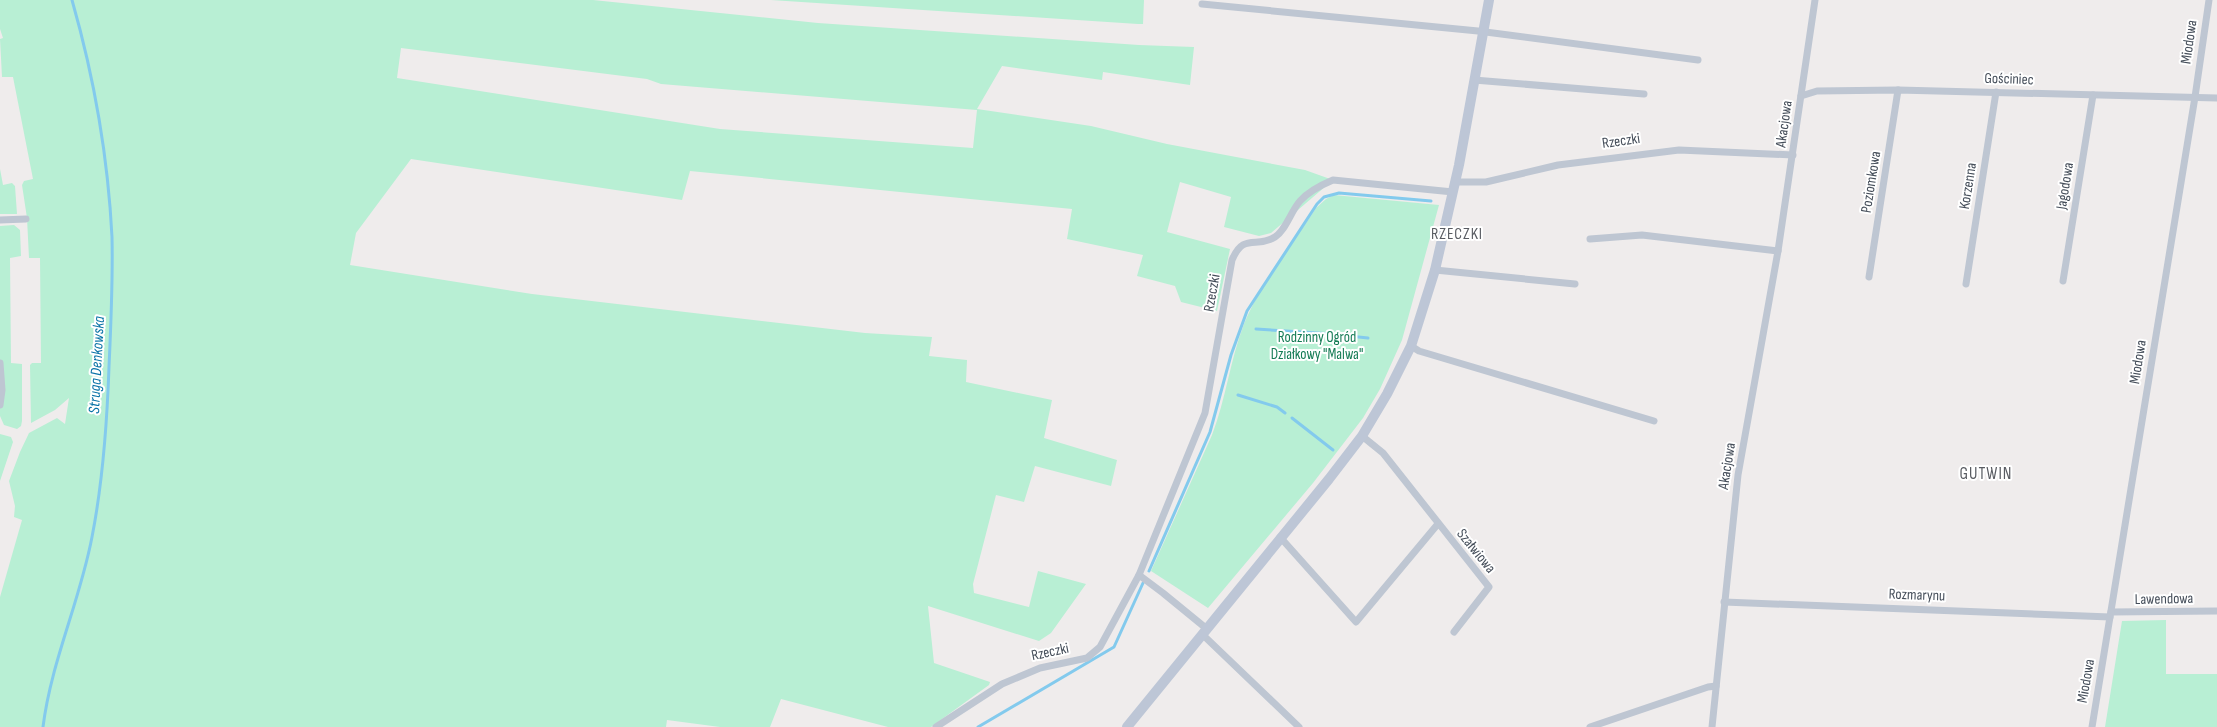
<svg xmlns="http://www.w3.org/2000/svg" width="2217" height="727" font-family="'Sofia Sans Condensed',sans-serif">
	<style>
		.green { fill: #b8efd4; fill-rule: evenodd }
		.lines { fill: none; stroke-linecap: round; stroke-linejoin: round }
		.stream { stroke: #83caed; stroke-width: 3 }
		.minor { stroke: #bec6d2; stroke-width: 7 }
		.secondary { stroke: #bdc6d6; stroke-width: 10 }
		.labels { text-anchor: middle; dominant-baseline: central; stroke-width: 4; stroke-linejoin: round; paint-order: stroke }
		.street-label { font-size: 15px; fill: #444d59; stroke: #fff }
		.park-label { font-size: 15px; fill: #147b54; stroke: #fff }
		.neighbourhood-label { font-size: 16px; letter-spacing: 1px; fill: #585b61; stroke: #fff }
		.water-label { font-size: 16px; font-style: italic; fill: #0973a7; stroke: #fff }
		.quarter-label { font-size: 17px; letter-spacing: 1px; fill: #585b61; stroke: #fff }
	</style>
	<rect width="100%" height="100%" fill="#efecec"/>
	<g class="green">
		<path d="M 0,0 L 593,0 L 818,23 L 1139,45 L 1194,47 L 1190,85 L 1103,72 L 1102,80 L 1002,66 L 977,109 L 1091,126 L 1167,144 L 1305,170 L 1333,180 L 1271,233 L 1259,236 L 1224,227 L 1231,197 L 1180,182 L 1167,232 L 1230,249 L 1217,311 L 1181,302 L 1175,286 L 1137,276 L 1143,255 L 1067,239 L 1072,209 L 690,171 L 682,200 L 411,159 L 356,233 L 350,265 L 532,294 L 865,333 L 932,337 L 929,356 L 967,360 L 966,382 L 1052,400 L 1044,438 L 1117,460 L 1111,486 L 1035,466 L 1024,502 L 996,495 L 973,584 L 974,593 L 1029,607 L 1038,571 L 1086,584 L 1051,633 L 1039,641 L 928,606 L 934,663 L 990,682 L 989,685 L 931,727 L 888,727 L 781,699 L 770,727 L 720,727 L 667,720 L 666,727 L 0,727 L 0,597 L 22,520 L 14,517 L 15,506 L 9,481 L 20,452 L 29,433 L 57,418 L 65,424 L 69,398 L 55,410 L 31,423 L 30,365 L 32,363 L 41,363 L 40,258 L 29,258 L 27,218 L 22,185 L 24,181 L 33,179 L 13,77 L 2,77 L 0,39 L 3,38 L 0,29 ZM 401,48 L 647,79 L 661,84 L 977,110 L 973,148 L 720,129 L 397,78 Z"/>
		<polygon points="771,0 1144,0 1143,24 1138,24"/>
		<polygon points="0,169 3,185 12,183 15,186 17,214 0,214"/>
		<path d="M 1334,195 L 1439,205 L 1402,340 L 1380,389 L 1363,418 L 1313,483 L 1208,608 L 1151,571 L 1212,435 C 1226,399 1230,360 1244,324 C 1261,282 1292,245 1316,208 L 1326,199 Z"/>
		<polygon points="14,225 20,230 21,256 10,258 11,363 22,364 22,421 21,426 17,429 4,425 0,416 0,226"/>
		<polygon points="0,434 11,437 13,442 0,481"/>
		<polygon points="2166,620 2166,674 2217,674 2217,727 2105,727 2122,621"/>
	</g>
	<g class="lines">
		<g class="stream">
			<polyline points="1256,329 1333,334"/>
			<polyline points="1340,335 1368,338"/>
			<polyline points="1238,395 1277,407 1285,413"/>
			<polyline points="1292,418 1333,450"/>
			<polyline points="1149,571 1210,432 1231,355 1247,311 1317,204 1324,197 1339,193 1431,201"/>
			<path d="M 43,727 C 51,662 80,601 92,537 C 103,481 107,424 109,367 C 111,324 113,280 112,237 C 108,157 94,77 72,0"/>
			<polyline points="978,727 1114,647 1143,583"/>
		</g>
		<g class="minor">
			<polyline points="1202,4 1478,31 1698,60"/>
			<polyline points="1474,80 1644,94"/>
			<polyline points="1801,96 1817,91 1898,90 2217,98"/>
			<polyline points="1455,182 1486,182 1558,165 1679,150 1793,155"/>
			<polyline points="0,220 26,219"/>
			<polyline points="1590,239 1642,235 1778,251"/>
			<polyline points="1435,270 1575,284"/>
			<polyline points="1869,277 1898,90"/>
			<polyline points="2063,281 2093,95"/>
			<polyline points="1966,284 1996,92"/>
			<polyline points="1411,346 1419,351 1654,421"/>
			<polyline points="0,363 2,390 0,405"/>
			<polyline points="1362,436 1383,453 1489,587 1454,632"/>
			<polyline points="1280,537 1356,622 1437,525"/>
			<polyline points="1139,575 1163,593 1207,629"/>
			<polyline points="1724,602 2110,617"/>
			<polyline points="2111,612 2217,611"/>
			<polyline points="1203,635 1299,727"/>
			<path d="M 936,727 L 1002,684 L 1040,668 L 1087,658 L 1100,647 L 1139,575 L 1205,413 L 1232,260 C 1244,232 1256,249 1275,237 C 1286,230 1291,211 1300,201 C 1309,191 1321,185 1333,180 L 1453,192"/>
			<polyline points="1590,727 1708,687 1716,686"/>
			<polyline points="1712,727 1738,475 1778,251 1815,0"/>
			<polyline points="2092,727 2195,97 2209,0"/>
		</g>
		<polyline class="secondary" points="1127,727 1329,479 1362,436 1387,394 1411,346 1435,270 1459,165 1489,0"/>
	</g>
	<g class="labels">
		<g class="street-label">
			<text transform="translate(2189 42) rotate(-82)">Miodowa</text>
			<text transform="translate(2009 79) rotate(2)">Gościniec</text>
			<text transform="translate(1784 124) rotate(-82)">Akacjowa</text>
			<text transform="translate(1621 141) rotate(-8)">Rzeczki</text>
			<text transform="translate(1871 182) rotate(-81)">Poziomkowa</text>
			<text transform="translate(1968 186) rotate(-81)">Korzenna</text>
			<text transform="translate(2065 186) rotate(-81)">Jagodowa</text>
			<text transform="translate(1212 293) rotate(-80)">Rzeczki</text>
			<text transform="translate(2138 362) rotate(-81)">Miodowa</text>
			<text transform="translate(1727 466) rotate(-81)">Akacjowa</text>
			<text transform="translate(1476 551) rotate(51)">Szałwiowa</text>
			<text transform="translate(1917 595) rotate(2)">Rozmarynu</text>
			<text transform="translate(2164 599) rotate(-1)">Lawendowa</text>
			<text transform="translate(1050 652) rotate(-12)">Rzeczki</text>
			<text transform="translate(2086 681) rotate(-80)">Miodowa</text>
		</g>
		<g class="park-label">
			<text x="1317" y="337">Rodzinny Ogród<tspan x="1317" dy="17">Działkowy "Malwa"</tspan></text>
		</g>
		<g class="neighbourhood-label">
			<text x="1457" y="234">RZECZKI</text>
		</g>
		<g class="water-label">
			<text transform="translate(97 365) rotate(-87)">Struga Denkowska</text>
		</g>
		<g class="quarter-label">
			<text x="1986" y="474">GUTWIN</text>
		</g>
	</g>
</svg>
